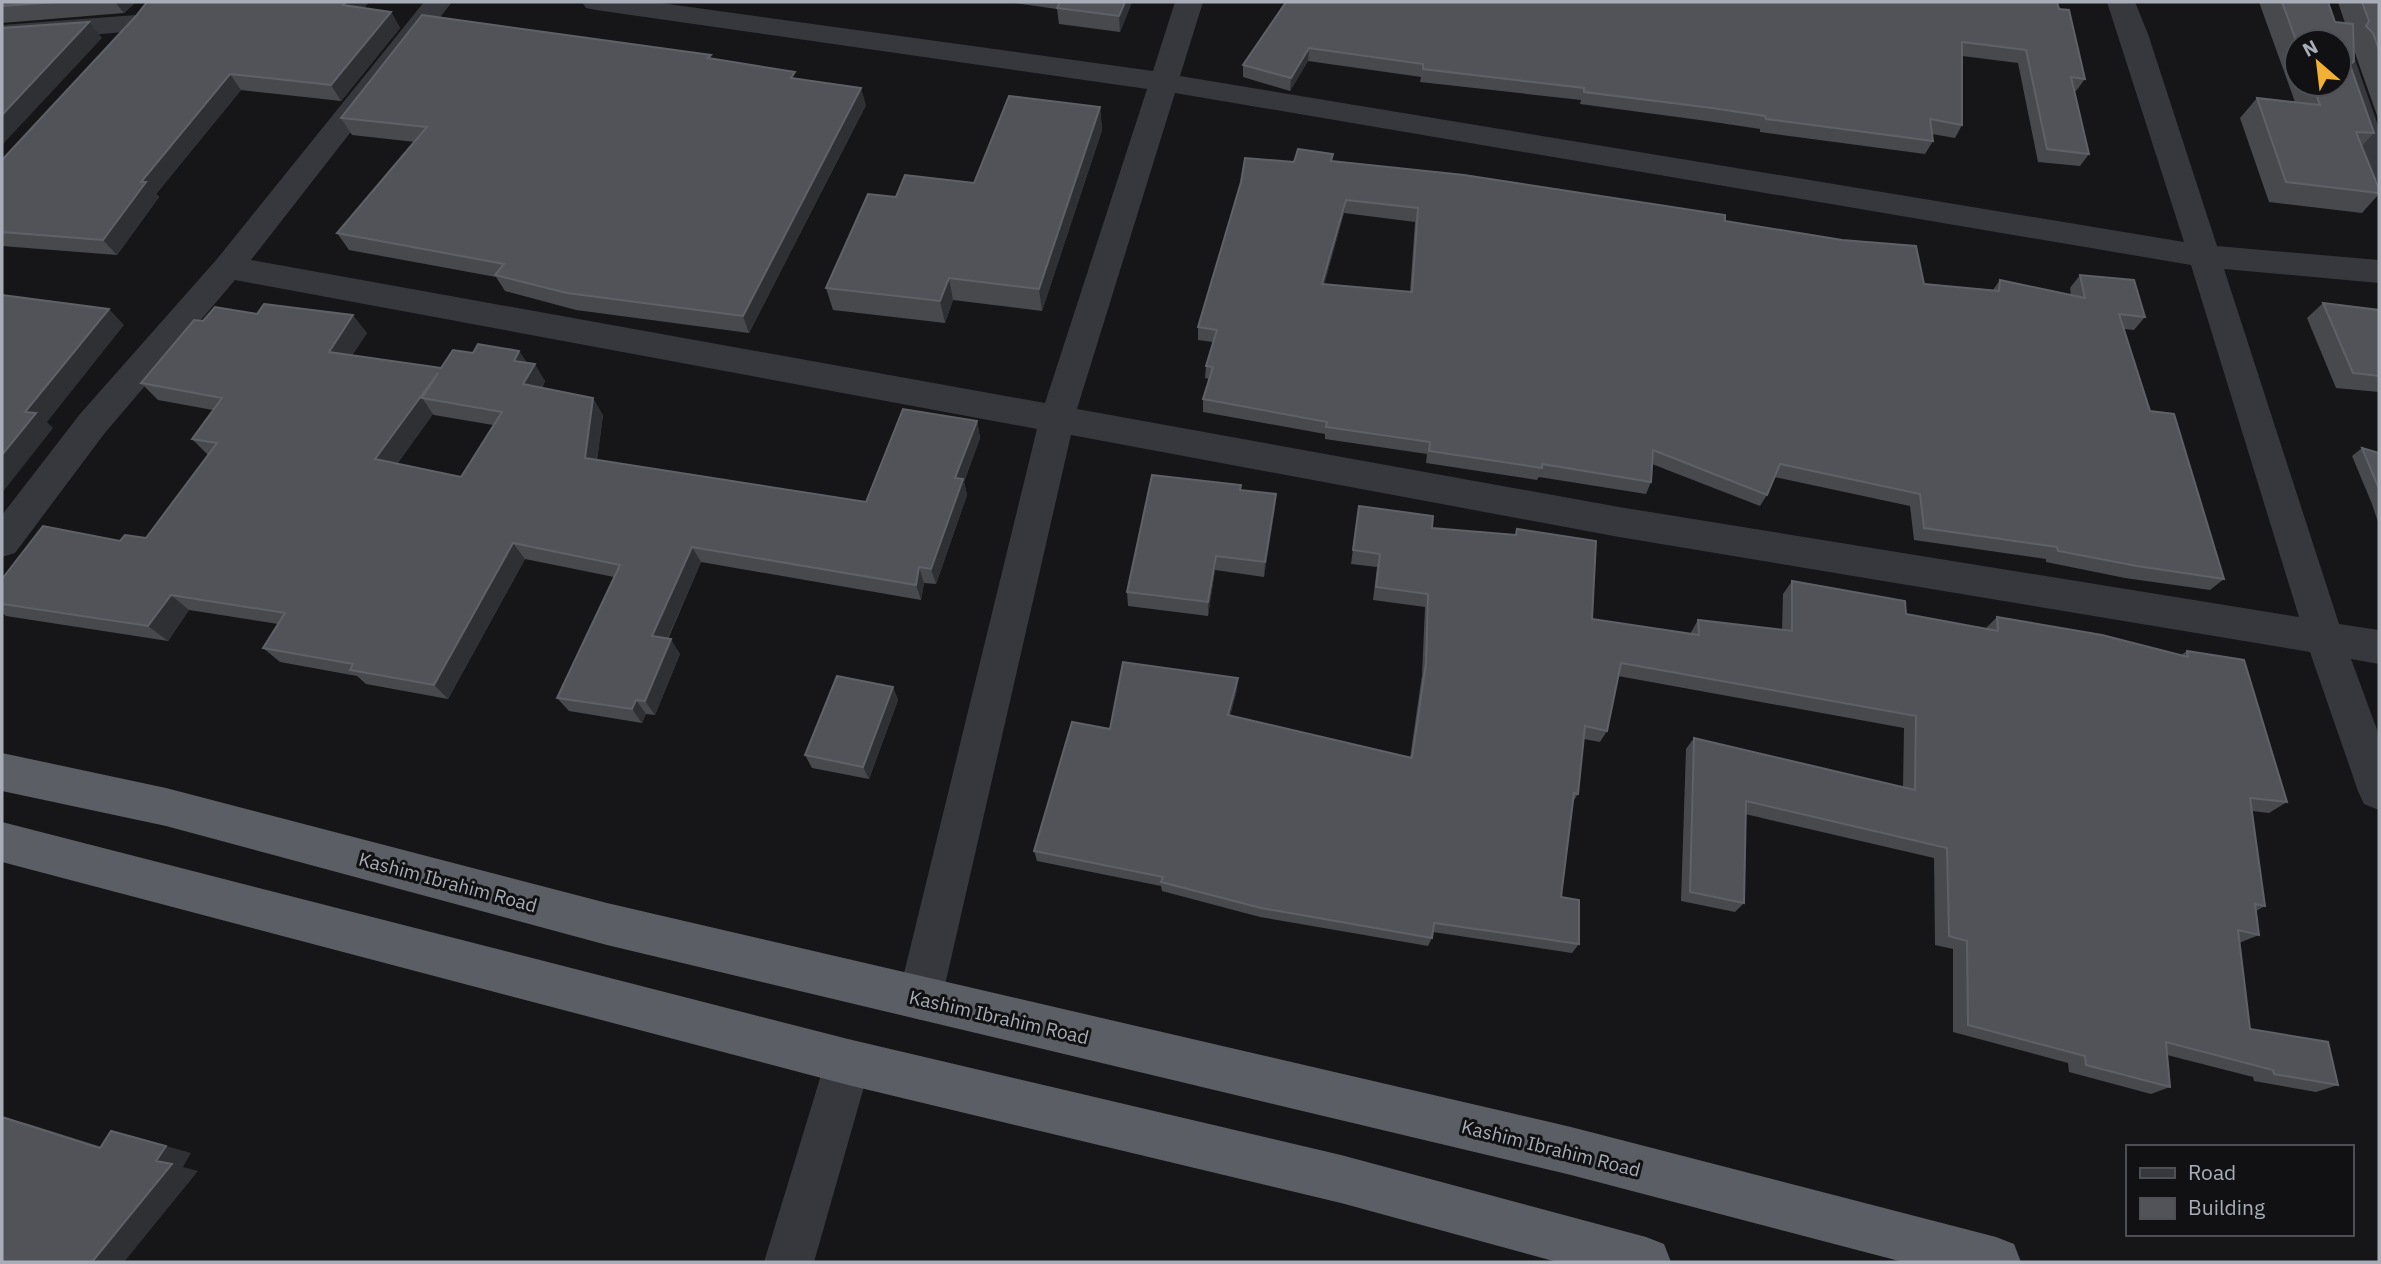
<svg xmlns="http://www.w3.org/2000/svg" width="2381" height="1264" font-family="'IBM Plex Sans',sans-serif">
	<style>
		.lines { fill: none; stroke-linecap: round; stroke-linejoin: round }
		.minor { fill: #37383d; fill-rule: evenodd }
		.trunk { fill: #5b5e65; fill-rule: evenodd }
		.wall { fill: #47494d; fill-rule: evenodd }
		.shaded-wall { fill: #2f3033 }
		.building { fill: #525359; stroke: #5f6168; stroke-width: 2; fill-rule: evenodd }
		.labels { text-anchor: middle; dominant-baseline: central; stroke-width: 6; stroke-linejoin: round; paint-order: stroke }
		.street-label { font-size: 19px; fill: #a8adb8; stroke: #111113 }
	</style>
	<rect width="100%" height="100%" fill="#161618"/>
	<g class="lines">
		<g class="minor">
			<path d="M 424,2 L 452,2 L 251,260 L 1045,403 L 1147,89 L 596,10 L 586,8 L 582,2 L 654,2 L 1153,71 L 1175,2 L 1203,2 L 1180,76 L 2184,242 L 2107,2 L 2135,2 L 2148,34 L 2217,246 L 2379,260 L 2379,283 L 2224,269 L 2339,624 L 2379,630 L 2379,664 L 2351,659 L 2379,735 L 2379,810 L 2364,804 L 2358,791 L 2310,652 L 1619,537 L 1071,435 L 942,998 L 936,1014 L 920,1020 L 904,1014 L 898,998 L 1037,429 L 235,280 L 104,434 L 15,553 L 2,557 L 2,515 L 80,414 L 217,259 ZM 1175,93 L 2191,265 L 2299,617 L 1619,507 L 1077,409 Z"/>
			<polygon points="136,15 146,18 150,24 146,30 2,43 2,25"/>
			<polygon points="2339,45 2349,48 2353,54 2379,128 2379,181 2368,178 2364,171 2335,84 2339,84"/>
			<polygon points="848,1039 864,1046 871,1062 814,1262 764,1262 825,1062 832,1046"/>
		</g>
		<g class="trunk">
			<polygon points="2,753 166,788 607,903 1571,1127 1996,1237 2014,1244 2021,1262 1903,1262 1571,1175 607,945 166,826 2,791"/>
			<polygon points="2,822 848,1039 1341,1155 1646,1237 1664,1244 1671,1262 1557,1262 1341,1203 848,1085 2,862"/>
		</g>
	</g>
	<g class="wall">
		<polygon points="2,2 136,2 124,13 2,23"/>
		<polygon points="369,2 364,8 391,12 400,28 341,101 241,90 156,194 159,197 117,255 2,246 2,160"/>
		<polygon points="1008,2 1132,2 1120,32 1059,24 1057,9"/>
		<polygon points="1286,2 2057,2 2085,79 2076,91 2074,91 2089,154 2080,166 2038,162 2018,63 1962,56 1962,125 1955,138 1932,134 1933,141 1925,154 1760,132 1760,129 1707,121 1580,104 1581,100 1420,82 1421,77 1308,61 1290,91 1243,77 1243,65"/>
		<path d="M 2259,2 L 2328,2 L 2335,22 L 2345,23 L 2338,2 L 2379,2 L 2379,121 L 2355,53 L 2354,51 L 2354,61 L 2350,65 L 2374,133 L 2362,146 L 2379,189 L 2379,194 L 2362,213 L 2269,202 L 2240,118 L 2257,98 L 2295,102 ZM 2297,42 L 2339,84 L 2297,84 Z"/>
		<polygon points="712,59 797,79 866,105 749,333 576,310 505,291 496,277 349,250 337,233 415,142 352,135 341,118"/>
		<polygon points="1100,107 1102,130 1042,311 953,300 945,323 833,310 826,288 896,197 974,183"/>
		<path d="M 1332,161 L 1725,221 L 1924,284 L 1993,290 L 2000,280 L 2071,295 L 2070,288 L 2080,275 L 2145,317 L 2134,330 L 2124,329 L 2150,411 L 2224,579 L 2210,590 L 2125,578 L 2046,562 L 2046,559 L 1914,540 L 1910,506 L 1774,477 L 1767,495 L 1760,506 L 1652,464 L 1651,482 L 1646,494 L 1539,477 L 1537,480 L 1426,463 L 1427,454 L 1325,439 L 1325,434 L 1203,412 L 1203,399 L 1209,379 L 1205,378 L 1206,366 L 1213,342 L 1198,340 L 1198,327 L 1294,162 ZM 1344,213 L 1415,222 L 1410,292 L 1324,284 Z"/>
		<polygon points="2323,303 2379,310 2379,392 2336,388 2307,318"/>
		<path d="M 203,321 L 367,333 L 352,355 L 441,368 L 473,353 L 519,351 L 527,363 L 545,381 L 542,388 L 603,415 L 597,460 L 866,502 L 977,421 L 980,438 L 964,482 L 967,495 L 936,584 L 924,583 L 921,600 L 701,562 L 668,639 L 680,654 L 655,715 L 646,714 L 642,723 L 569,711 L 557,698 L 614,577 L 525,559 L 448,699 L 366,684 L 357,676 L 280,662 L 263,648 L 278,624 L 189,610 L 168,641 L 6,616 L 2,613 L 2,579 L 120,541 L 146,538 L 208,455 L 192,439 L 213,410 L 158,400 L 141,383 ZM 433,414 L 434,415 L 493,425 L 461,477 L 397,464 Z"/>
		<polygon points="2362,448 2379,453 2379,525 2372,504 2352,456"/>
		<polygon points="1241,490 1276,494 1264,577 1215,570 1208,616 1128,606 1127,592"/>
		<polygon points="1359,506 1432,528 1515,535 1517,529 1592,619 1690,634 1698,620 1782,630 1783,594 1792,581 1906,614 1985,629 1997,617 2181,655 2187,651 2287,802 2269,813 2252,811 2265,906 2256,911 2259,935 2239,943 2250,1029 2338,1085 2316,1092 2254,1081 2253,1077 2167,1055 2170,1087 2151,1094 2069,1072 2068,1063 1953,1032 1953,949 1935,945 1934,858 1745,814 1744,903 1735,912 1681,901 1686,749 1694,738 1903,788 1904,728 1618,676 1607,731 1600,742 1584,739 1578,794 1572,803 1561,897 1579,944 1572,953 1433,932 1432,938 1428,946 1260,917 1162,891 1161,886 1037,861 1034,851 1110,729 1237,690 1230,716 1410,758 1422,675 1425,607 1373,600 1377,567 1351,564"/>
		<polygon points="893,687 898,700 869,779 812,768 805,755"/>
	</g>
	<g class="shaded-wall">
		<polygon points="115,2 136,2 124,13"/>
		<polygon points="346,2 369,2 353,21 343,5"/>
		<polygon points="1125,2 1132,2 1120,32 1119,16"/>
		<polygon points="391,12 400,28 341,101 331,85"/>
		<polygon points="89,22 102,38 2,145 2,115"/>
		<polygon points="1309,48 1308,61 1290,91 1291,78"/>
		<polygon points="230,74 241,90 156,194 159,197 117,255 103,240 141,182"/>
		<polygon points="861,88 866,105 749,333 743,316"/>
		<polygon points="1100,107 1102,130 1042,311 1039,289"/>
		<polygon points="1346,200 1344,213 1321,297 1322,284"/>
		<polygon points="949,278 953,300 945,323 940,301"/>
		<polygon points="109,309 124,325 47,422 53,428 2,493 2,455 25,412"/>
		<polygon points="353,315 367,333 343,369 329,352"/>
		<polygon points="519,351 530,369 514,361"/>
		<polygon points="535,364 545,381 534,401 523,384"/>
		<polygon points="438,373 422,398 433,414 388,476 375,459"/>
		<polygon points="593,398 603,415 595,474 585,458"/>
		<polygon points="977,421 980,438 964,482 967,495 936,584 931,569 955,478"/>
		<polygon points="1276,494 1275,509 1264,577 1265,562"/>
		<polygon points="513,543 525,559 448,699 434,685"/>
		<polygon points="692,547 701,562 662,651 652,636"/>
		<polygon points="1216,556 1215,570 1208,616 1208,602"/>
		<polygon points="919,567 924,583 921,600 916,585"/>
		<polygon points="171,595 189,610 168,641 148,626"/>
		<polygon points="671,639 680,654 655,715 645,701"/>
		<polygon points="1238,678 1237,690 1227,727 1228,715"/>
		<polygon points="893,687 898,700 869,779 863,767"/>
		<polygon points="636,700 646,714 642,723 632,709"/>
		<polygon points="2,1117 29,1124 128,1155 100,1148"/>
		<polygon points="166,1146 191,1153 183,1167 198,1171 124,1262 92,1262"/>
	</g>
	<g class="building">
		<polygon points="2,2 57,2 2,6"/>
		<polygon points="147,2 346,2 343,5 391,12 331,85 230,74 141,182 146,182 103,240 2,232 2,160 136,16"/>
		<polygon points="1060,2 1125,2 1119,16 1057,8"/>
		<polygon points="1286,2 2057,2 2059,9 2069,10 2085,79 2071,77 2089,154 2047,149 2026,50 1962,42 1962,125 1930,119 1933,141 1766,119 1765,116 1712,108 1584,92 1584,88 1423,69 1423,64 1309,48 1291,78 1243,65"/>
		<polygon points="2282,2 2328,2 2335,22 2353,24 2354,61 2350,65 2374,133 2356,132 2379,189 2379,193 2286,182 2257,98 2320,105 2312,84 2339,84 2339,42 2297,42 2297,43"/>
		<polygon points="2362,2 2379,2 2379,50 2373,33 2366,26 2369,21"/>
		<polygon points="422,15 711,55 708,58 795,72 791,78 861,88 743,316 567,293 495,275 504,264 337,233 427,127 341,118"/>
		<polygon points="89,22 2,115 2,28"/>
		<polygon points="1009,96 1100,107 1039,289 949,278 940,301 826,288 868,194 896,197 905,175 974,183"/>
		<path d="M 1298,149 L 1333,154 L 1331,161 L 1464,175 L 1725,215 L 1725,221 L 1842,240 L 1916,246 L 1924,284 L 1999,291 L 2000,280 L 2085,298 L 2080,275 L 2134,280 L 2145,317 L 2119,314 L 2150,411 L 2174,414 L 2224,579 L 2137,566 L 2058,551 L 2057,547 L 1924,528 L 1920,494 L 1780,464 L 1767,495 L 1653,450 L 1651,482 L 1542,464 L 1542,468 L 1429,451 L 1430,442 L 1326,427 L 1327,422 L 1203,399 L 1213,367 L 1206,366 L 1217,330 L 1198,327 L 1241,182 L 1245,158 L 1294,162 ZM 1346,200 L 1418,208 L 1412,292 L 1322,284 Z"/>
		<polygon points="2,295 109,309 25,412 36,413 2,455"/>
		<polygon points="2323,303 2379,310 2379,376 2353,373"/>
		<path d="M 264,304 L 353,315 L 329,352 L 441,368 L 453,350 L 473,353 L 478,344 L 519,351 L 514,361 L 535,364 L 523,384 L 593,398 L 585,458 L 866,502 L 903,409 L 977,421 L 955,478 L 963,479 L 931,569 L 919,567 L 916,585 L 692,547 L 652,636 L 671,639 L 645,701 L 636,700 L 632,709 L 557,698 L 620,565 L 513,543 L 434,685 L 350,670 L 353,664 L 263,648 L 285,613 L 171,595 L 148,626 L 2,604 L 2,579 L 43,526 L 120,541 L 125,535 L 146,538 L 217,443 L 192,439 L 222,398 L 141,383 L 194,320 L 203,321 L 215,307 L 257,314 ZM 438,373 L 422,398 L 502,412 L 461,477 L 375,459 Z"/>
		<polygon points="2362,448 2379,453 2379,489"/>
		<polygon points="1152,475 1241,485 1240,490 1276,494 1265,562 1216,556 1208,602 1127,592"/>
		<polygon points="1359,506 1433,516 1432,528 1516,535 1517,529 1596,541 1592,619 1699,635 1698,620 1792,631 1792,581 1905,601 1906,614 1998,631 1997,617 2102,635 2188,657 2187,651 2244,660 2287,802 2250,798 2265,906 2255,904 2259,935 2238,930 2250,1029 2328,1042 2338,1085 2274,1074 2273,1070 2166,1042 2170,1087 2086,1065 2085,1056 1968,1025 1967,941 1949,936 1947,848 1746,801 1744,903 1690,892 1694,738 1915,790 1916,716 1621,663 1607,731 1585,726 1578,794 1574,793 1561,897 1579,900 1579,944 1434,923 1432,938 1261,908 1161,882 1163,877 1034,851 1072,722 1110,729 1123,662 1238,678 1228,715 1412,758 1426,663 1428,594 1376,587 1380,554 1353,550"/>
		<polygon points="837,676 893,687 863,767 805,755"/>
		<polygon points="2,1117 100,1148 111,1131 166,1146 156,1161 172,1164 92,1262 2,1262"/>
	</g>
	<g class="labels">
		<g class="street-label">
			<text transform="translate(448 882) rotate(15)">Kashim Ibrahim Road</text>
			<text transform="translate(999 1017) rotate(13)">Kashim Ibrahim Road</text>
			<text transform="translate(1551 1148) rotate(14)">Kashim Ibrahim Road</text>
		</g>
	</g>
	<rect width="2381" height="1264" fill="none" stroke="#a8adb8" stroke-width="7"/>
	<rect x="2126" y="1145" width="228" height="91" fill="#111113" stroke="#4d4f55" stroke-width="2"/>
	<rect x="2140" y="1168" width="35" height="10" fill="#37383d" stroke="#4d4f55" stroke-width="2"/>
	<text x="2188" y="1180" font-size="21" fill="#a8adb8">Road</text>
	<rect x="2140" y="1198" width="35" height="21" fill="#525359" stroke="#4d4f55" stroke-width="2"/>
	<text x="2188" y="1215" font-size="21" fill="#a8adb8">Building</text>
	<g transform="translate(2318 63) rotate(332)"><circle r="33" fill="#111113" stroke="#4d4f55" stroke-width="2"/>
	<path d="M0-5L12 26L0 18L-12 26Z" fill="#f2b134"/>
	<text y="-10" font-size="19" font-weight="bold" text-anchor="middle" fill="#a8adb8">N</text>
	</g>
</svg>
